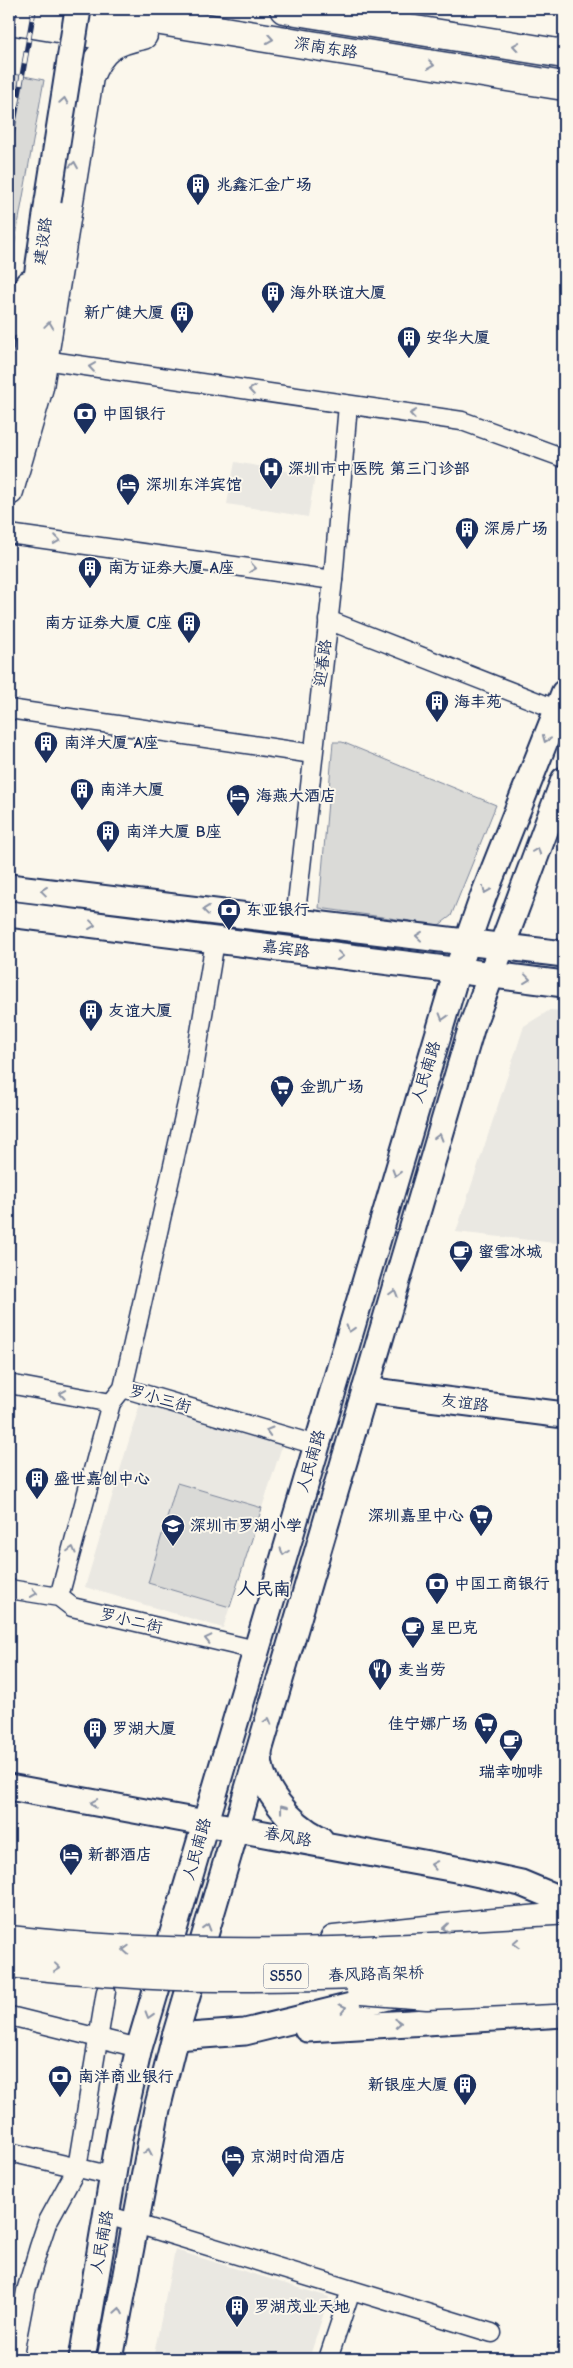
<svg xmlns="http://www.w3.org/2000/svg" width="573" height="2368" font-family="'Comic Neue','LXGW WenKai TC',sans-serif">
	<style>
		.built { fill: #eae8e2 }
		.green { fill: #dadad7; stroke: #7a849a }
		.lines { fill: none; stroke-linecap: round; stroke-linejoin: round }
		.street-casing { stroke: #1b2f5e; stroke-width: 21 }
		.secondary-casing { stroke: #1b2f5e; stroke-width: 29 }
		.primary-casing { stroke: #1b2f5e; stroke-width: 31 }
		.highway-casing { stroke: #1b2f5e; stroke-width: 31 }
		.street { stroke: #fbf7ec; stroke-width: 18 }
		.secondary { stroke: #fbf7ec; stroke-width: 25 }
		.primary { stroke: #fbf7ec; stroke-width: 28 }
		.highway { stroke: #fbf7ec; stroke-width: 28 }
		.rail-casing { stroke: #1b2f5e; stroke-width: 5.5 }
		.rail { stroke: #fbf7ec; stroke-width: 4; stroke-dasharray: 11; stroke-linecap: butt }
		.secondary-bridge-casing { stroke: #1b2f5e; stroke-width: 29; stroke-linecap: butt }
		.highway-bridge-casing { stroke: #1b2f5e; stroke-width: 31; stroke-linecap: butt }
		.secondary-bridge { stroke: #fbf7ec; stroke-width: 25 }
		.highway-bridge { stroke: #fbf7ec; stroke-width: 28 }
		.oneway { stroke: #8b93a5 }
		.labels { text-anchor: middle; dominant-baseline: central; stroke-width: 4; stroke-linejoin: round; paint-order: stroke }
		.shield { fill: #fbf7ec; stroke: #5e6b89; stroke-width: 1 }
		.shield-label { font-size: 15px; font-weight: bold; fill: #1b2f5e }
		.street-label { font-size: 16px; fill: #1b2f5e; stroke: #fbf7ec }
		.poi-label { font-size: 16px; font-weight: bold; fill: #1b2f5e; stroke: #fbf7ec; text-anchor: start }
		.neighbourhood-label { font-size: 18px; font-weight: bold; fill: #1b2f5e; stroke: #fbf7ec }
	</style>
	<rect width="100%" height="100%" fill="#fbf7ec"/>
	<filter id="ink" filterUnits="userSpaceOnUse"><feTurbulence type="fractalNoise" baseFrequency=".02" numOctaves="2"/><feDisplacementMap in="SourceGraphic" scale="10" xChannelSelector="R" yChannelSelector="G"/><feConvolveMatrix kernelMatrix="1 2 1 2 8 2 1 2 1" color-interpolation-filters="sRGB"/></filter>
	<g filter="url(#ink)">
		<g class="built">
			<polygon points="235,462 315,476 308,517 227,504"/>
			<polygon points="550,1010 564,1011 564,1244 456,1232 524,1026"/>
			<polygon points="142,1397 283,1443 223,1628 85,1587"/>
			<polygon points="175,2250 329,2297 309,2359 153,2359"/>
		</g>
		<g class="green">
			<polygon points="9,73 44,80 9,275"/>
			<polygon points="333,742 342,742 496,805 451,916 439,925 319,908"/>
			<polygon points="177,1483 262,1508 230,1607 148,1583"/>
		</g>
		<g class="lines">
			<g class="street-casing">
				<g id="street">
					<polyline points="44,360 462,421 564,458"/>
					<polyline points="9,534 333,580"/>
					<polyline points="328,620 558,710"/>
					<polyline points="9,709 313,754"/>
					<polyline points="295,921 333,580 348,405"/>
					<polyline points="9,1384 111,1403"/>
					<polyline points="123,1388 316,1445"/>
					<polyline points="9,1589 59,1597 72,1607 256,1650"/>
					<polyline points="59,1597 111,1403 123,1388 192,1081 215,941"/>
					<polyline points="10,2016 139,2048"/>
					<polyline points="9,2152 113,2176"/>
					<polyline points="107,2215 492,2333"/>
					<polyline points="13,2359 26,2291 39,2247 47,2223 77,2168 106,1991"/>
					<polyline points="328,2359 351,2290"/>
				</g>
			</g>
			<g class="secondary-casing">
				<g id="secondary">
					<polyline points="9,325 28,284"/>
					<polyline points="13,443 48,201"/>
					<polyline points="9,887 564,954"/>
					<polyline points="9,914 564,984"/>
					<polyline points="365,1390 564,1415"/>
					<path d="M 259,1753 C 258,1787 291,1825 320,1839"/>
					<polyline points="9,1787 461,1870 521,1883 564,1901"/>
					<polyline points="307,2029 564,2014"/>
					<polyline points="175,2037 245,2032 392,1996"/>
					<polyline points="82,2359 120,2133 139,2048 457,971 483,897 564,693"/>
					<polyline points="110,2359 157,2109 175,2037 472,1026 564,780"/>
				</g>
			</g>
			<g class="primary-casing">
				<g id="primary">
					<polyline points="87,9 564,86"/>
					<polyline points="284,9 564,54"/>
					<polyline points="9,20 101,35 131,35"/>
					<path d="M 9,491 L 39,387 L 89,77 C 101,48 113,41 143,35"/>
				</g>
			</g>
			<g class="highway-casing">
				<polyline id="highway" points="334,1940 482,1924 564,1917"/>
			</g>
			<use href="#street" class="street"/>
			<use href="#secondary" class="secondary"/>
			<use href="#primary" class="primary"/>
			<use href="#highway" class="highway"/>
			<g class="rail-casing">
				<g id="rail">
					<polyline points="9,44 15,9"/>
					<polyline points="9,150 34,9"/>
				</g>
			</g>
			<use href="#rail" class="rail"/>
			<g class="secondary-bridge-casing">
				<polyline id="secondary-bridge" points="48,201 78,9"/>
			</g>
			<g class="highway-bridge-casing">
				<g id="highway-bridge">
					<path d="M 9,1940 C 193,1961 380,1951 564,1940"/>
					<path d="M 9,1963 C 79,1970 149,1977 220,1977 C 335,1978 450,1971 564,1965"/>
					<polyline points="361,1990 427,1995 564,1989"/>
				</g>
			</g>
			<use href="#secondary-bridge" class="secondary-bridge"/>
			<use href="#highway-bridge" class="highway-bridge"/>
		</g>
		<defs><path id="oneway-chevron" d="M-2-3.5L2.5 0L-2 3.5" fill="none" stroke-width="1.6" stroke-linecap="round" stroke-linejoin="round" transform="scale(1.25)"/></defs>
		<g class="oneway">
			<use href="#oneway-chevron" transform="translate(270 39) rotate(9)"/>
			<use href="#oneway-chevron" transform="translate(516 46) rotate(-171)"/>
			<use href="#oneway-chevron" transform="translate(431 65) rotate(9)"/>
			<use href="#oneway-chevron" transform="translate(64 101) rotate(-81)"/>
			<use href="#oneway-chevron" transform="translate(74 165) rotate(-81)"/>
			<use href="#oneway-chevron" transform="translate(49 325) rotate(-82)"/>
			<use href="#oneway-chevron" transform="translate(92 367) rotate(-172)"/>
			<use href="#oneway-chevron" transform="translate(252 390) rotate(-171)"/>
			<use href="#oneway-chevron" transform="translate(413 414) rotate(-172)"/>
			<use href="#oneway-chevron" transform="translate(57 540) rotate(8)"/>
			<use href="#oneway-chevron" transform="translate(253 568) rotate(9)"/>
			<use href="#oneway-chevron" transform="translate(546 739) rotate(112)"/>
			<use href="#oneway-chevron" transform="translate(537 851) rotate(-69)"/>
			<use href="#oneway-chevron" transform="translate(486 890) rotate(112)"/>
			<use href="#oneway-chevron" transform="translate(44 891) rotate(-173)"/>
			<use href="#oneway-chevron" transform="translate(206 910) rotate(-173)"/>
			<use href="#oneway-chevron" transform="translate(92 925) rotate(7)"/>
			<use href="#oneway-chevron" transform="translate(419 936) rotate(-174)"/>
			<use href="#oneway-chevron" transform="translate(340 956) rotate(7)"/>
			<use href="#oneway-chevron" transform="translate(527 979) rotate(7)"/>
			<use href="#oneway-chevron" transform="translate(443 1017) rotate(107)"/>
			<use href="#oneway-chevron" transform="translate(439 1137) rotate(-74)"/>
			<use href="#oneway-chevron" transform="translate(396 1173) rotate(107)"/>
			<use href="#oneway-chevron" transform="translate(394 1293) rotate(-74)"/>
			<use href="#oneway-chevron" transform="translate(350 1329) rotate(107)"/>
			<use href="#oneway-chevron" transform="translate(63 1394) rotate(-170)"/>
			<use href="#oneway-chevron" transform="translate(269 1431) rotate(-164)"/>
			<use href="#oneway-chevron" transform="translate(72 1550) rotate(-75)"/>
			<use href="#oneway-chevron" transform="translate(284 1552) rotate(106)"/>
			<use href="#oneway-chevron" transform="translate(34 1593) rotate(9)"/>
			<use href="#oneway-chevron" transform="translate(208 1639) rotate(-167)"/>
			<use href="#oneway-chevron" transform="translate(268 1721) rotate(-74)"/>
			<use href="#oneway-chevron" transform="translate(94 1803) rotate(-170)"/>
			<use href="#oneway-chevron" transform="translate(283 1808) rotate(-128)"/>
			<use href="#oneway-chevron" transform="translate(434 1865) rotate(-169)"/>
			<use href="#oneway-chevron" transform="translate(207 1927) rotate(-73)"/>
			<use href="#oneway-chevron" transform="translate(446 1928) rotate(174)"/>
			<use href="#oneway-chevron" transform="translate(516 1943) rotate(177)"/>
			<use href="#oneway-chevron" transform="translate(126 1950) rotate(-177)"/>
			<use href="#oneway-chevron" transform="translate(57 1968) rotate(6)"/>
			<use href="#oneway-chevron" transform="translate(343 2008) rotate(-14)"/>
			<use href="#oneway-chevron" transform="translate(149 2015) rotate(107)"/>
			<use href="#oneway-chevron" transform="translate(398 2023) rotate(-3)"/>
			<use href="#oneway-chevron" transform="translate(148 2152) rotate(-79)"/>
			<use href="#oneway-chevron" transform="translate(119 2311) rotate(-80)"/>
		</g>
	</g>
	<defs>
		<g id="building-pin" transform="scale(1.25)"><path d="M0 17L-7.5 6A9.5 9.5 0 1 1 7.5 6Z" fill="#1b2f5e" stroke="#fbf7ec"/><path d="M-4-6H4V6H1V3H-1V6H-4ZM-2.5-4.3h1.7v1.8h-1.7ZM.8-4.3h1.7v1.8H.8ZM-2.5-1h1.7V.8h-1.7ZM.8-1h1.7V.8H.8Z" fill="#fff"/></g>
		<g id="bank-pin" transform="scale(1.25)"><path d="M0 17L-7.5 6A9.5 9.5 0 1 1 7.5 6Z" fill="#1b2f5e" stroke="#fbf7ec"/><path d="M-6-4H6V4H-6ZM0-2.3a2.3 2.3 0 1 0 0 4.6a2.3 2.3 0 1 0 0-4.6Z" fill="#fff"/></g>
		<g id="hospital-pin" transform="scale(1.25)"><path d="M0 17L-7.5 6A9.5 9.5 0 1 1 7.5 6Z" fill="#1b2f5e" stroke="#fbf7ec"/><path d="M-5-5h3v3.5h4V-5h3V5h-3V1.5h-4V5h-3Z" fill="#fff"/></g>
		<g id="hotel-pin" transform="scale(1.25)"><path d="M0 17L-7.5 6A9.5 9.5 0 1 1 7.5 6Z" fill="#1b2f5e" stroke="#fbf7ec"/><path d="M-6-4.5h1.5V1H6V5H4.5V3h-9V5H-6ZM-4 0a1.8 1.8 0 1 1 3.6 0ZM.5 0V-2.5h3Q6-2.5 6 0Z" fill="#fff"/></g>
		<g id="supermarket-pin" transform="scale(1.25)"><path d="M0 17L-7.5 6A9.5 9.5 0 1 1 7.5 6Z" fill="#1b2f5e" stroke="#fbf7ec"/><path d="M-6-5.5h2.5l.6 2H6L4.5 2H-2.5L-4.4-4H-6ZM-1.5 3.2a1.3 1.3 0 1 0 .1 0ZM3 3.2a1.3 1.3 0 1 0 .1 0Z" fill="#fff"/></g>
		<g id="cafe-pin" transform="scale(1.25)"><path d="M0 17L-7.5 6A9.5 9.5 0 1 1 7.5 6Z" fill="#1b2f5e" stroke="#fbf7ec"/><path d="M-5.5-4.5H6V0H3Q3 3.5 0 3.5H-2.5Q-5.5 3.5-5.5 0ZM3-3.2v2h1.7v-2ZM-6 4.5H4V6H-6Z" fill="#fff"/></g>
		<g id="school-pin" transform="scale(1.25)"><path d="M0 17L-7.5 6A9.5 9.5 0 1 1 7.5 6Z" fill="#1b2f5e" stroke="#fbf7ec"/><path d="M0-5L7-2L0 1L-7-2ZM-4 1L0 2.5L4 1V4Q0 6-4 4Z" fill="#fff"/></g>
		<g id="restaurant-pin" transform="scale(1.25)"><path d="M0 17L-7.5 6A9.5 9.5 0 1 1 7.5 6Z" fill="#1b2f5e" stroke="#fbf7ec"/><path d="M-5-6h1v4h1v-4h1v4h1v-4h1v5L-1.5 .5V6h-2V.5L-5-1ZM5-6V6H3V1.5H1.5Q1.5-4 5-6Z" fill="#fff"/></g>
	</defs>
	<g fill-rule="evenodd">
		<use href="#building-pin" x="198" y="185"/>
		<use href="#building-pin" x="273" y="293"/>
		<use href="#building-pin" x="182" y="313"/>
		<use href="#building-pin" x="409" y="338"/>
		<use href="#bank-pin" x="85" y="414"/>
		<use href="#hospital-pin" x="271" y="469"/>
		<use href="#hotel-pin" x="128" y="485"/>
		<use href="#building-pin" x="467" y="529"/>
		<use href="#building-pin" x="90" y="568"/>
		<use href="#building-pin" x="189" y="623"/>
		<use href="#building-pin" x="437" y="702"/>
		<use href="#building-pin" x="46" y="743"/>
		<use href="#building-pin" x="82" y="790"/>
		<use href="#hotel-pin" x="238" y="796"/>
		<use href="#building-pin" x="108" y="832"/>
		<use href="#bank-pin" x="229" y="910"/>
		<use href="#building-pin" x="91" y="1011"/>
		<use href="#supermarket-pin" x="282" y="1087"/>
		<use href="#cafe-pin" x="461" y="1252"/>
		<use href="#building-pin" x="37" y="1479"/>
		<use href="#supermarket-pin" x="481" y="1516"/>
		<use href="#school-pin" x="173" y="1526"/>
		<use href="#bank-pin" x="437" y="1584"/>
		<use href="#cafe-pin" x="413" y="1628"/>
		<use href="#restaurant-pin" x="380" y="1670"/>
		<use href="#supermarket-pin" x="486" y="1724"/>
		<use href="#building-pin" x="95" y="1729"/>
		<use href="#cafe-pin" x="511" y="1741"/>
		<use href="#hotel-pin" x="71" y="1855"/>
		<use href="#bank-pin" x="60" y="2077"/>
		<use href="#building-pin" x="465" y="2085"/>
		<use href="#hotel-pin" x="233" y="2157"/>
		<use href="#building-pin" x="237" y="2307"/>
	</g>
	<g class="labels">
		<rect class="shield" x="263.5" y="1963.5" width="45" height="25" rx="4"/>
		<g class="shield-label">
			<text x="286" y="1976">S550</text>
		</g>
		<g class="street-label">
			<text transform="translate(326 48) rotate(9)">深南东路</text>
			<text transform="translate(43 241) rotate(-82)">建设路</text>
			<text transform="translate(323 663) rotate(-83)">迎春路</text>
			<text transform="translate(286 949) rotate(7)">嘉宾路</text>
			<text transform="translate(426 1072) rotate(-73)">人民南路</text>
			<text transform="translate(160 1399) rotate(16)">罗小三街</text>
			<text transform="translate(465 1403) rotate(7)">友谊路</text>
			<text transform="translate(311 1461) rotate(-74)">人民南路</text>
			<text transform="translate(131 1621) rotate(13)">罗小二街</text>
			<text transform="translate(288 1837) rotate(10)">春风路</text>
			<text transform="translate(197 1849) rotate(-74)">人民南路</text>
			<text transform="translate(376 1974) rotate(-2)">春风路高架桥</text>
			<text transform="translate(102 2242) rotate(-80)">人民南路</text>
		</g>
		<g class="poi-label">
			<text x="216" y="185">兆鑫汇金广场</text>
			<text x="290" y="293">海外联谊大厦</text>
			<text x="164" y="313" text-anchor="end">新广健大厦</text>
			<text x="426" y="338">安华大厦</text>
			<text x="102" y="414">中国银行</text>
			<text x="288" y="469">深圳市中医院 第三门诊部</text>
			<text x="146" y="485">深圳东洋宾馆</text>
			<text x="484" y="529">深房广场</text>
			<text x="108" y="568">南方证券大厦 A座</text>
			<text x="172" y="623" text-anchor="end">南方证券大厦 C座</text>
			<text x="454" y="702">海丰苑</text>
			<text x="64" y="743">南洋大厦 A座</text>
			<text x="100" y="790">南洋大厦</text>
			<text x="256" y="796">海燕大酒店</text>
			<text x="126" y="832">南洋大厦 B座</text>
			<text x="246" y="910">东亚银行</text>
			<text x="108" y="1011">友谊大厦</text>
			<text x="300" y="1087">金凯广场</text>
			<text x="478" y="1252">蜜雪冰城</text>
			<text x="54" y="1479">盛世嘉创中心</text>
			<text x="464" y="1516" text-anchor="end">深圳嘉里中心</text>
			<text x="190" y="1526">深圳市罗湖小学</text>
			<text x="454" y="1584">中国工商银行</text>
			<text x="430" y="1628">星巴克</text>
			<text x="398" y="1670">麦当劳</text>
			<text x="468" y="1724" text-anchor="end">佳宁娜广场</text>
			<text x="112" y="1729">罗湖大厦</text>
			<text x="511" y="1772" text-anchor="middle">瑞幸咖啡</text>
			<text x="88" y="1855">新都酒店</text>
			<text x="78" y="2077">南洋商业银行</text>
			<text x="448" y="2085" text-anchor="end">新银座大厦</text>
			<text x="250" y="2157">京湖时尚酒店</text>
			<text x="254" y="2307">罗湖茂业天地</text>
		</g>
		<g class="neighbourhood-label">
			<text x="264" y="1589">人民南</text>
		</g>
	</g>
	<rect width="573" height="2368" fill="none" stroke="#fbf7ec" stroke-width="30"/>
	<rect x="15" y="15" width="543" height="2338" fill="none" stroke="#1b2f5e" stroke-width="2" filter="url(#ink)"/>
</svg>
